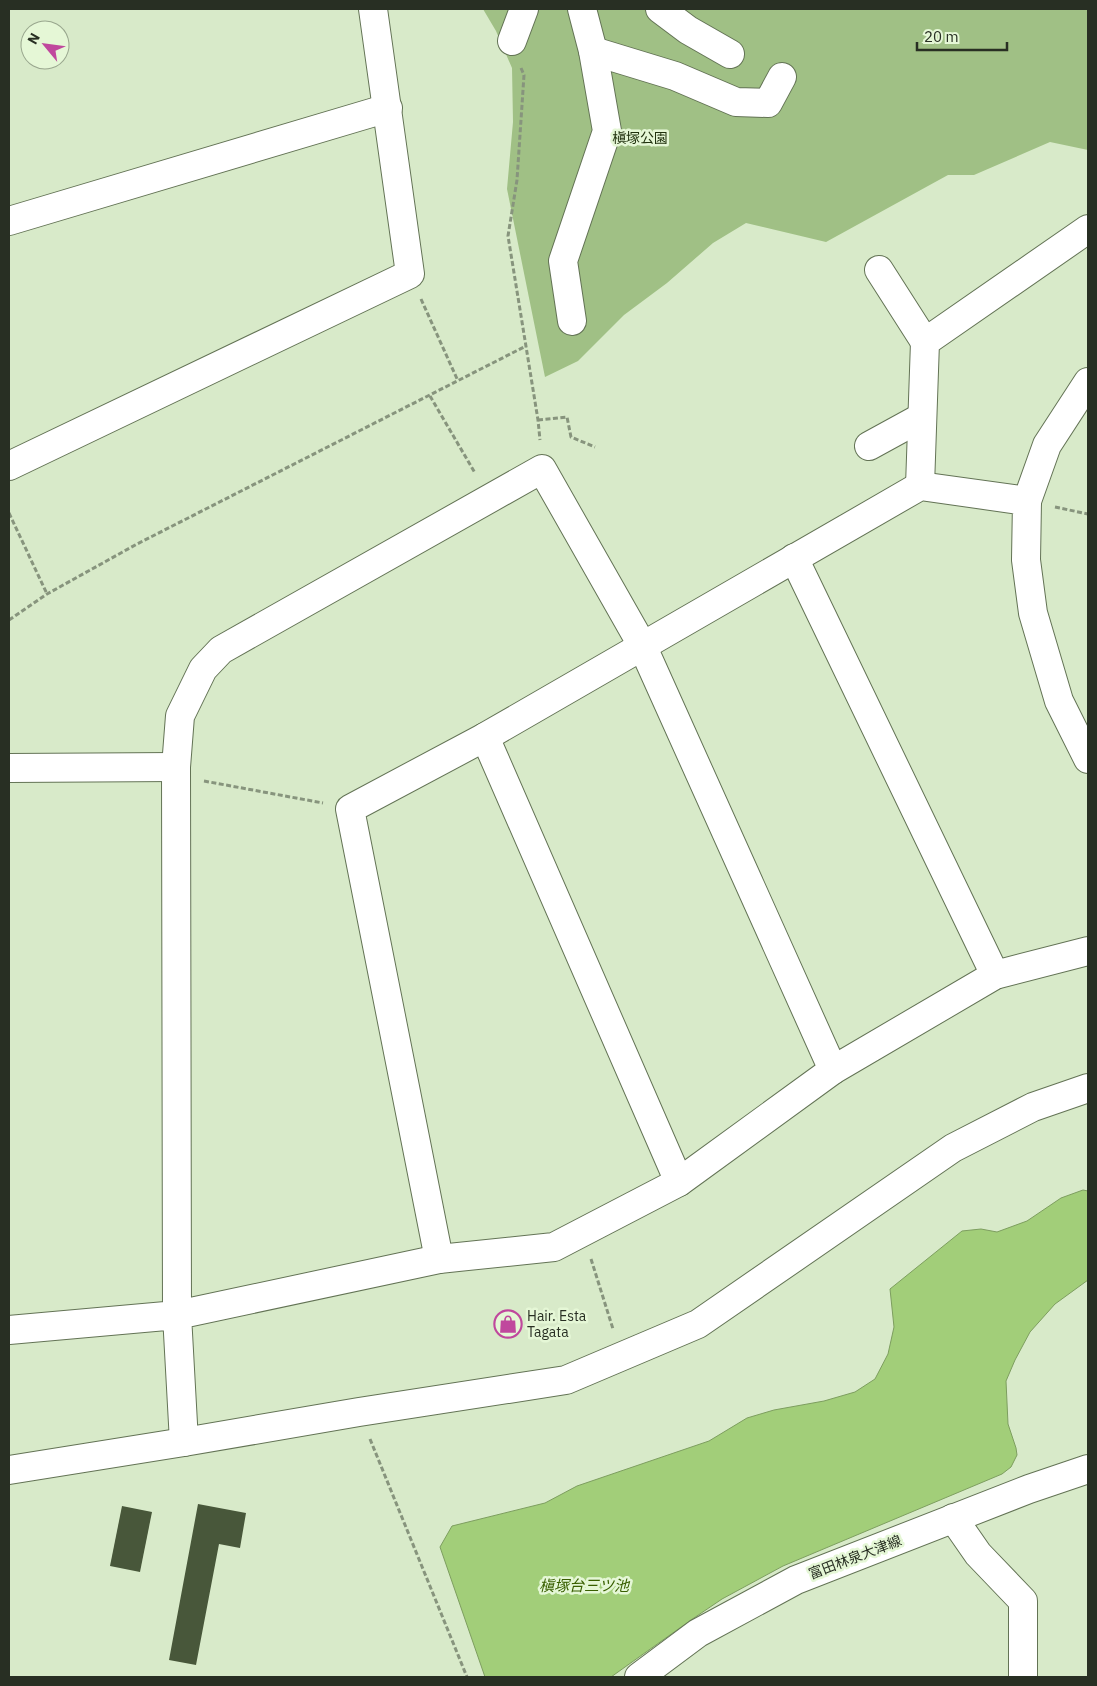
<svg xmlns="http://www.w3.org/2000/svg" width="1097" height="1686" font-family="'IBM Plex Sans','Noto Sans JP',sans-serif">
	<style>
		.green { fill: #a0c085 }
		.water { fill: #a2ce79; stroke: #7d9e5f }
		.building { fill: #48573a }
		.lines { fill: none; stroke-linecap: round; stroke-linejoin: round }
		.minor-casing { stroke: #637355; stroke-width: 30 }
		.major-casing { stroke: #637355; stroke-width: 30 }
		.path { stroke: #87947d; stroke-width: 3; stroke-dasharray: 5 2.5; stroke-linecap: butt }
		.minor { stroke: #fff; stroke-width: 28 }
		.major { stroke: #fff; stroke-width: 28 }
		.labels { text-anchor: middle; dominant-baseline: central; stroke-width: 5; stroke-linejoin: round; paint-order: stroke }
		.park-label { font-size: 14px; fill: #20310e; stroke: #e5f7d6 }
		.poi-label { font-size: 14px; fill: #282f23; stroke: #e5f7d6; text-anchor: start }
		.street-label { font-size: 14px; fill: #282f23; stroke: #e5f7d6 }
		.water-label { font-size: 15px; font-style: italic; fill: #395f00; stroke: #e5f7d6 }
	</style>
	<rect width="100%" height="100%" fill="#d8eac9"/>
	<polygon class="green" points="483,9 1088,9 1088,150 1050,142 974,175 948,175 826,242 746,223 713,243 667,283 624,315 578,361 545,377 507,189 513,122 512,68 496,31"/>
	<polygon class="water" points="1083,1190 1088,1191 1088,1280 1055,1304 1030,1332 1015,1360 1006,1381 1008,1424 1016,1448 1017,1455 1011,1467 1002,1474 783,1566 722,1599 691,1620 611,1677 485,1677 440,1547 452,1526 545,1503 577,1486 709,1441 747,1418 774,1410 824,1401 855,1392 875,1379 888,1354 894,1327 890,1289 962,1231 981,1229 997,1232 1027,1221 1061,1198"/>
	<g class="building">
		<polygon points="198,1504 246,1513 240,1548 219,1544 196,1665 169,1660"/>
		<polygon points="122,1506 152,1512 140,1572 110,1566"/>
	</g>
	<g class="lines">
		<g class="minor-casing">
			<g id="minor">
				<polyline points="660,9 688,30 730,54"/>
				<polyline points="512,41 524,9"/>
				<polyline points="593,51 675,76 736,102 768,103 782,77"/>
				<polyline points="9,221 388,108"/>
				<polyline points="879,270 925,342"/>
				<polyline points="572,321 563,261 607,131 593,51 582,9"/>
				<polyline points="869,446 922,417"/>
				<polyline points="9,466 410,274 373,9"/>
				<polyline points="920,486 925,342 1088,229"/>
				<polyline points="1027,501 1047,445 1088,382"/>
				<polyline points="794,558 995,975"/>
				<polyline points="485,737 679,1182"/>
				<polyline points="9,768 176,767"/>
				<polyline points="833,1070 995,975 1088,951"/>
				<polyline points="439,1259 350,809 485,737 920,486 1027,501 1026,560 1033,613 1059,701 1088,759"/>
				<polyline points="9,1330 177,1315 439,1259 554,1247 679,1182 833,1070 642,645 542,469 221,650 203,669 180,716 176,767 177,1315 184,1442"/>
				<polyline points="9,1470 184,1442 359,1412 566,1380 698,1324 953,1148 1033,1107 1088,1088"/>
				<polyline points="953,1518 978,1554 1023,1601 1023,1677"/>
			</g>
		</g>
		<g class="major-casing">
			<polyline id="major" points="639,1677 698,1633 796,1580 1029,1489 1088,1469"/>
		</g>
		<g class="path">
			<polyline points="521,68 524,75 517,180 508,236 538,420 540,440"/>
			<polyline points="421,299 458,381"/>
			<polyline points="430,396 475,473"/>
			<polyline points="538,420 567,417 571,437 595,447"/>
			<polyline points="1055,507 1088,514"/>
			<polyline points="9,513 47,594"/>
			<polyline points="9,620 47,594 137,544 526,346"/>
			<polyline points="204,781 323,803"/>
			<polyline points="591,1259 613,1329"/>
			<polyline points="370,1439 467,1677"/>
		</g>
		<use href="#minor" class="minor"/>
		<use href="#major" class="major"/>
	</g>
	<defs>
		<g id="shop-ring" transform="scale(1.4375)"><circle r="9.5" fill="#e5f7d6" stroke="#c0489d" stroke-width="1.5"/><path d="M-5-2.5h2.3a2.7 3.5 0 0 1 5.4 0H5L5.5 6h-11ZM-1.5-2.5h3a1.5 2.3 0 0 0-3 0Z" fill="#c0489d"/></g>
	</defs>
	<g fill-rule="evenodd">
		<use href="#shop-ring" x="508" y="1324"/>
	</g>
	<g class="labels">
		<g class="park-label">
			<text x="640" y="138">槇塚公園</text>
		</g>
		<g class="poi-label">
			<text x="527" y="1316">Hair. Esta<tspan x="527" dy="16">Tagata</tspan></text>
		</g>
		<g class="street-label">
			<text transform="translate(855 1557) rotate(-21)">富田林泉大津線</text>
		</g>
		<g class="water-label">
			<text x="584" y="1585">槇塚台三ツ池</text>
		</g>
	</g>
	<rect width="1097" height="1686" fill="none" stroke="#282f23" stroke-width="20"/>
	<g transform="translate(45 45) rotate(299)"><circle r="24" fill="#e5f7d6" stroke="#99a78e"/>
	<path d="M0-4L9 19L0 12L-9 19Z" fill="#c0489d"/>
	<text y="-8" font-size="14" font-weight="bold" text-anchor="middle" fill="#282f23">N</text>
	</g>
	<path d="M917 42v8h90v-8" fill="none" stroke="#282f23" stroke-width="2.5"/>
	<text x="924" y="42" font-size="15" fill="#282f23" stroke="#e5f7d6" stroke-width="4" paint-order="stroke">20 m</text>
</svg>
